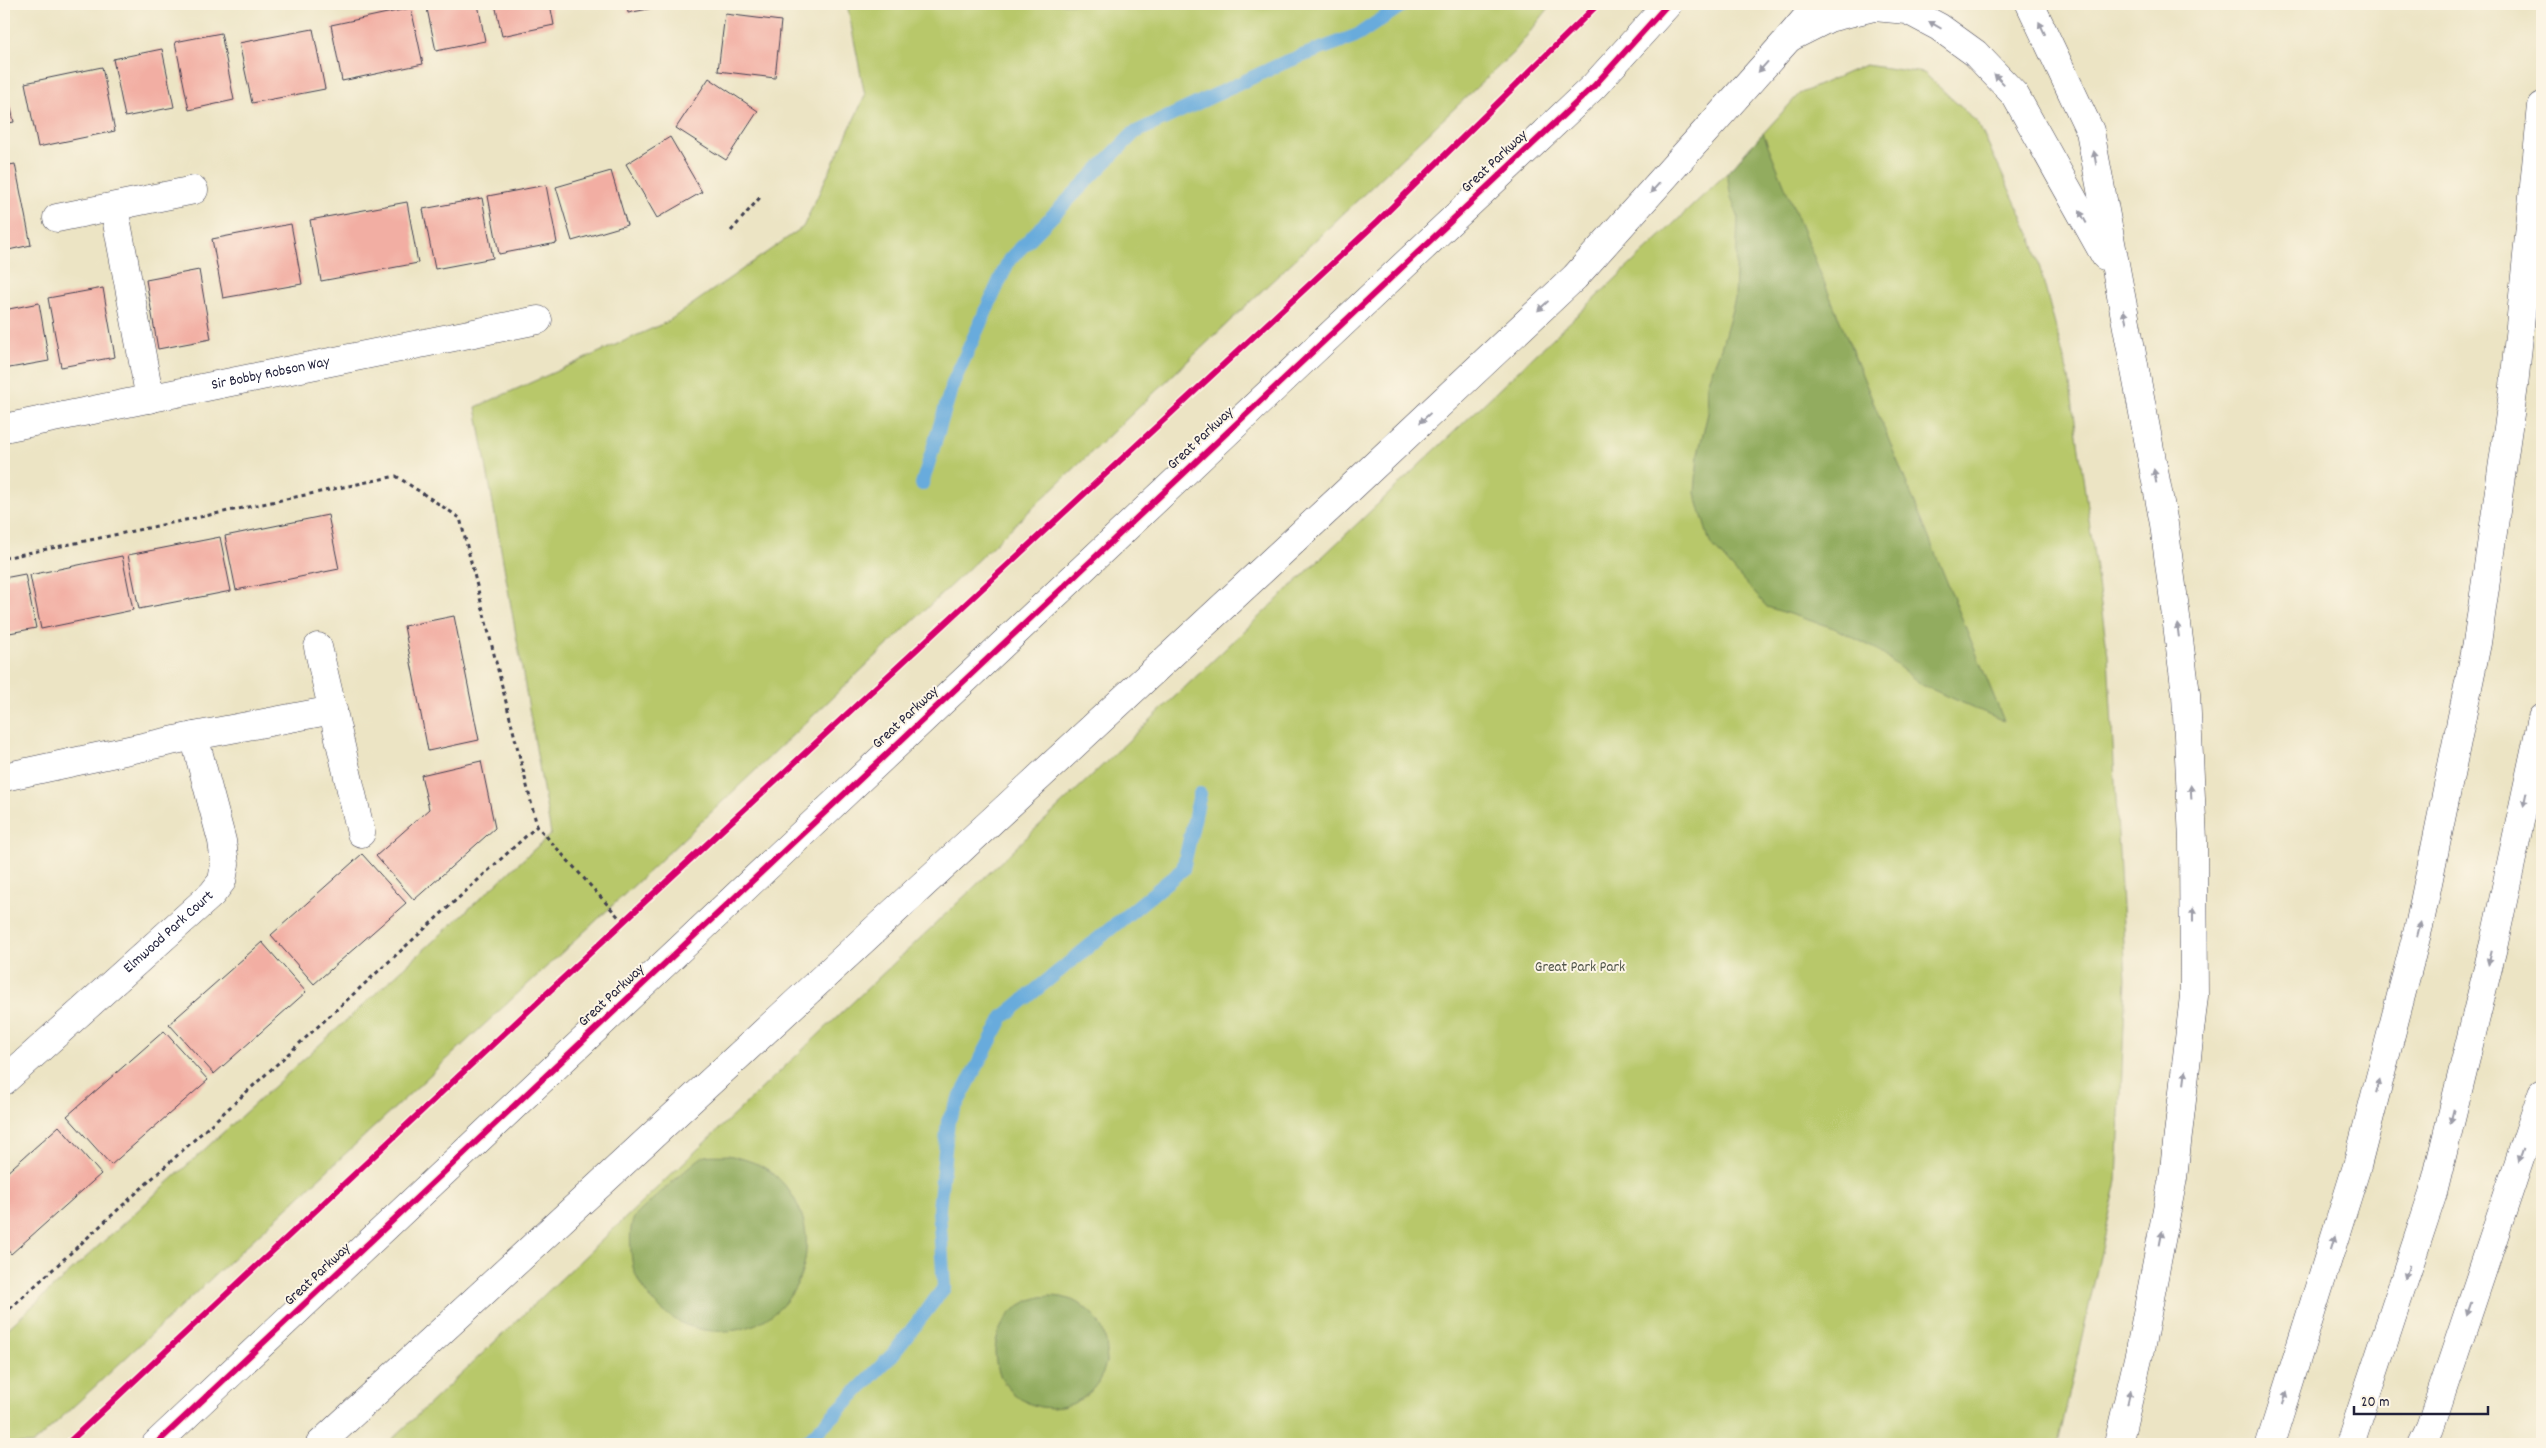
<svg xmlns="http://www.w3.org/2000/svg" width="2546" height="1448" font-family="Dekko,sans-serif">
	<style>
		.green { fill: #b8c86b; stroke: #6d7553 }
		.forest { fill: #92ac5f; stroke: #5a674d }
		.lines { fill: none; stroke-linecap: round; stroke-linejoin: round }
		.stream { stroke: #67abdc; stroke-width: 14 }
		.building { fill: #f2aea3 }
		.minor-casing { stroke: #403f50; stroke-width: 29 }
		.highway-casing { stroke: #403f50; stroke-width: 29 }
		.path { stroke: #403f50; stroke-width: 3; stroke-dasharray: 4 4; stroke-linecap: butt }
		.minor { stroke: #fff; stroke-width: 28 }
		.highway { stroke: #fff; stroke-width: 28 }
		.cycleway-casing { stroke: #fcf5e5; stroke-width: 9 }
		.cycleway { stroke: #d6006c; stroke-width: 6 }
		.oneway { fill: #9c9ca7 }
		.labels { text-anchor: middle; dominant-baseline: central; stroke-width: 4; stroke-linejoin: round; paint-order: stroke }
		.street-label { font-size: 15px; fill: #22223b; stroke: #fcf5e5 }
		.park-label { font-size: 15px; fill: #4f5449; stroke: #fcf5e5 }
	</style>
	<rect width="100%" height="100%" fill="#fcf5e5"/>
	<filter id="ink" filterUnits="userSpaceOnUse"><feTurbulence type="fractalNoise" baseFrequency=".02" numOctaves="2"/><feDisplacementMap in="SourceGraphic" scale="10" xChannelSelector="R" yChannelSelector="G"/><feConvolveMatrix kernelMatrix="1 2 1 2 8 2 1 2 1" color-interpolation-filters="sRGB"/></filter>
	<filter id="wash" filterUnits="userSpaceOnUse"><feTurbulence type="fractalNoise" baseFrequency=".0096" numOctaves="4" result="noise"/><feDisplacementMap in="SourceGraphic" scale="20" xChannelSelector="R" yChannelSelector="G"/><feGaussianBlur stdDeviation="1.12" result="paint"/><feColorMatrix in="noise" values="0 0 0 0 0 0 0 0 0 0 0 0 0 0 0 0 0 1.4 0 .05"/><feComposite in="paint" operator="in"/></filter>
	<g filter="url(#wash)">
		<rect width="100%" height="100%" fill="#ece4c4"/>
		<g class="green">
			<polygon points="847,4 1552,4 1514,52 627,892 33,1444 4,1444 4,1332 551,834 476,407 667,322 803,227 865,96"/>
			<polygon points="1865,65 1924,73 1978,123 2032,238 2069,378 2108,655 2126,979 2117,1181 2058,1444 387,1444 1727,173 1799,94"/>
		</g>
		<g class="forest">
			<polygon points="1763,133 2004,721 1922,685 1876,649 1834,628 1767,607 1710,543 1695,493 1698,454 1708,413 1707,383 1721,348 1735,299 1738,216 1731,198 1727,173"/>
			<path d="M 728,1155 C 745,1159 763,1164 776,1176 C 838,1233 799,1337 714,1331 C 699,1330 684,1326 671,1317 C 654,1305 639,1288 633,1267 C 631,1256 628,1228 634,1218 C 638,1212 694,1162 702,1157 C 708,1154 721,1156 728,1155 Z"/>
			<circle cx="1051" cy="1352" r="56"/>
		</g>
		<g class="lines">
			<g class="stream">
				<polyline points="922,484 953,383 1009,260 1134,133 1283,63 1358,35 1404,4"/>
				<polyline points="805,1444 893,1354 944,1288 939,1209 948,1121 1003,1017 1183,869 1200,794"/>
			</g>
		</g>
		<g id="blocks">
			<g class="building">
				<polygon points="426,4 478,4 485,41 436,51"/>
				<polygon points="495,4 550,4 554,25 502,36"/>
				<polygon points="627,4 662,4 663,6 628,13"/>
				<polygon points="411,8 423,64 342,81 331,25"/>
				<polygon points="725,14 781,21 775,78 718,71"/>
				<polygon points="313,29 325,89 252,103 239,43"/>
				<polygon points="221,33 234,100 189,110 175,42"/>
				<polygon points="162,49 174,107 125,117 113,59"/>
				<polygon points="102,67 115,131 38,147 25,83"/>
				<polygon points="4,78 14,122 4,124"/>
				<polygon points="709,78 758,111 726,160 676,128"/>
				<polygon points="670,137 702,192 657,218 626,164"/>
				<polygon points="15,164 31,245 4,251 4,166"/>
				<polygon points="611,171 627,225 572,241 556,187"/>
				<polygon points="546,185 557,243 499,254 488,196"/>
				<polygon points="482,198 493,258 435,269 423,209"/>
				<polygon points="407,202 418,263 321,281 310,220"/>
				<polygon points="291,224 302,284 223,298 212,239"/>
				<polygon points="199,270 211,339 158,349 146,280"/>
				<polygon points="103,288 115,357 61,367 48,298"/>
				<polygon points="39,303 49,361 4,369 4,310"/>
				<polygon points="328,515 339,569 236,590 225,536"/>
				<polygon points="220,537 231,591 139,609 128,555"/>
				<polygon points="122,556 133,610 41,629 30,575"/>
				<polygon points="25,574 36,628 4,634 4,578"/>
				<polygon points="454,616 479,740 428,751 404,626"/>
				<polygon points="481,761 495,828 414,900 376,856 429,809 421,775"/>
				<polygon points="362,854 406,903 314,984 271,935"/>
				<polygon points="262,942 306,992 214,1074 169,1024"/>
				<polygon points="164,1031 208,1080 111,1165 67,1116"/>
				<polygon points="59,1126 101,1174 11,1254 4,1246 4,1175"/>
			</g>
		</g>
	</g>
	<g filter="url(#ink)">
		<use href="#blocks" fill-opacity="0" stroke="#403f50" stroke-width="1"/>
		<g class="lines">
			<g class="minor-casing">
				<g id="minor">
					<polyline points="114,207 150,399"/>
					<polyline points="57,218 194,190"/>
					<path id="s1" d="M 4,428 L 538,320"/>
					<polyline points="318,647 361,833"/>
					<polyline points="4,777 194,736 333,710"/>
					<path id="s2" d="M 4,1081 L 212,894 L 222,881 L 225,864 L 222,841 L 194,736"/>
					<polyline points="156,1444 1594,86 1668,4"/>
					<polyline points="320,1444 1338,500 1575,277 1789,38 1818,4"/>
				</g>
			</g>
			<g class="highway-casing">
				<g id="highway">
					<polyline points="2030,4 2090,131 2164,524 2186,694 2193,840 2194,996 2173,1178 2140,1350 2118,1444"/>
					<polyline points="1789,38 1829,18 1874,7 1907,10 1939,27 1975,53 2015,95 2105,256"/>
					<polyline points="2270,1444 2357,1166 2420,922 2477,643 2514,386 2542,106"/>
					<polyline points="2350,1444 2433,1193 2494,943 2542,718"/>
					<polyline points="2422,1444 2430,1427 2542,1093"/>
				</g>
			</g>
			<g class="path">
				<polyline points="731,231 762,195"/>
				<polyline points="4,558 396,476 460,518 537,826 623,922"/>
				<polyline points="4,1314 537,826"/>
			</g>
			<use href="#minor" class="minor"/>
			<use href="#highway" class="highway"/>
			<g class="cycleway-casing">
				<g id="cycleway">
					<polyline points="67,1444 623,922 1377,222 1598,4"/>
					<polyline points="156,1444 1594,86 1668,4"/>
				</g>
			</g>
			<use href="#cycleway" class="cycleway"/>
		</g>
		<defs><path id="oneway-solid" d="M-6-.8H1V-3.2L6.5 0L1 3.2V.8H-6Z" transform="scale(1.25)"/></defs>
		<g class="oneway">
			<use href="#oneway-solid" transform="translate(1935 25) rotate(-150)"/>
			<use href="#oneway-solid" transform="translate(2042 28) rotate(-116)"/>
			<use href="#oneway-solid" transform="translate(1763 67) rotate(132)"/>
			<use href="#oneway-solid" transform="translate(1999 79) rotate(-134)"/>
			<use href="#oneway-solid" transform="translate(2095 158) rotate(-100)"/>
			<use href="#oneway-solid" transform="translate(1655 188) rotate(132)"/>
			<use href="#oneway-solid" transform="translate(2083 217) rotate(-119)"/>
			<use href="#oneway-solid" transform="translate(1543 306) rotate(137)"/>
			<use href="#oneway-solid" transform="translate(2125 317) rotate(-102)"/>
			<use href="#oneway-solid" transform="translate(1425 418) rotate(137)"/>
			<use href="#oneway-solid" transform="translate(2155 476) rotate(-100)"/>
			<use href="#oneway-solid" transform="translate(2178 630) rotate(-97)"/>
			<use href="#oneway-solid" transform="translate(2191 792) rotate(-93)"/>
			<use href="#oneway-solid" transform="translate(2525 799) rotate(102)"/>
			<use href="#oneway-solid" transform="translate(2193 915) rotate(-90)"/>
			<use href="#oneway-solid" transform="translate(2419 929) rotate(-76)"/>
			<use href="#oneway-solid" transform="translate(2490 958) rotate(104)"/>
			<use href="#oneway-solid" transform="translate(2185 1077) rotate(-83)"/>
			<use href="#oneway-solid" transform="translate(2378 1086) rotate(-75)"/>
			<use href="#oneway-solid" transform="translate(2452 1116) rotate(104)"/>
			<use href="#oneway-solid" transform="translate(2521 1155) rotate(109)"/>
			<use href="#oneway-solid" transform="translate(2161 1238) rotate(-79)"/>
			<use href="#oneway-solid" transform="translate(2333 1243) rotate(-73)"/>
			<use href="#oneway-solid" transform="translate(2407 1272) rotate(108)"/>
			<use href="#oneway-solid" transform="translate(2469 1309) rotate(109)"/>
			<use href="#oneway-solid" transform="translate(2129 1397) rotate(-77)"/>
			<use href="#oneway-solid" transform="translate(2285 1398) rotate(-73)"/>
		</g>
	</g>
	<g class="labels">
		<g class="street-label">
			<text transform="translate(1495 162) rotate(-43)">Great Parkway</text>
			<text stroke="none"><textPath href="#s1" startOffset="272">Sir Bobby Robson Way</textPath></text>
			<text transform="translate(1201 439) rotate(-43)">Great Parkway</text>
			<text transform="translate(906 718) rotate(-43)">Great Parkway</text>
			<text stroke="none"><textPath href="#s2" startOffset="222">Elmwood Park Court</textPath></text>
			<text transform="translate(612 996) rotate(-43)">Great Parkway</text>
			<text transform="translate(318 1275) rotate(-43)">Great Parkway</text>
		</g>
		<g class="park-label">
			<text x="1580" y="968">Great Park Park</text>
		</g>
	</g>
	<rect width="2546" height="1448" fill="none" stroke="#fcf5e5" stroke-width="20"/>
	<path d="M2354 1406v8h134v-8" fill="none" stroke="#22223b" stroke-width="2.5"/>
	<text x="2361" y="1406" font-size="15" fill="#22223b" stroke="#fcf5e5" stroke-width="4" paint-order="stroke">20 m</text>
</svg>
